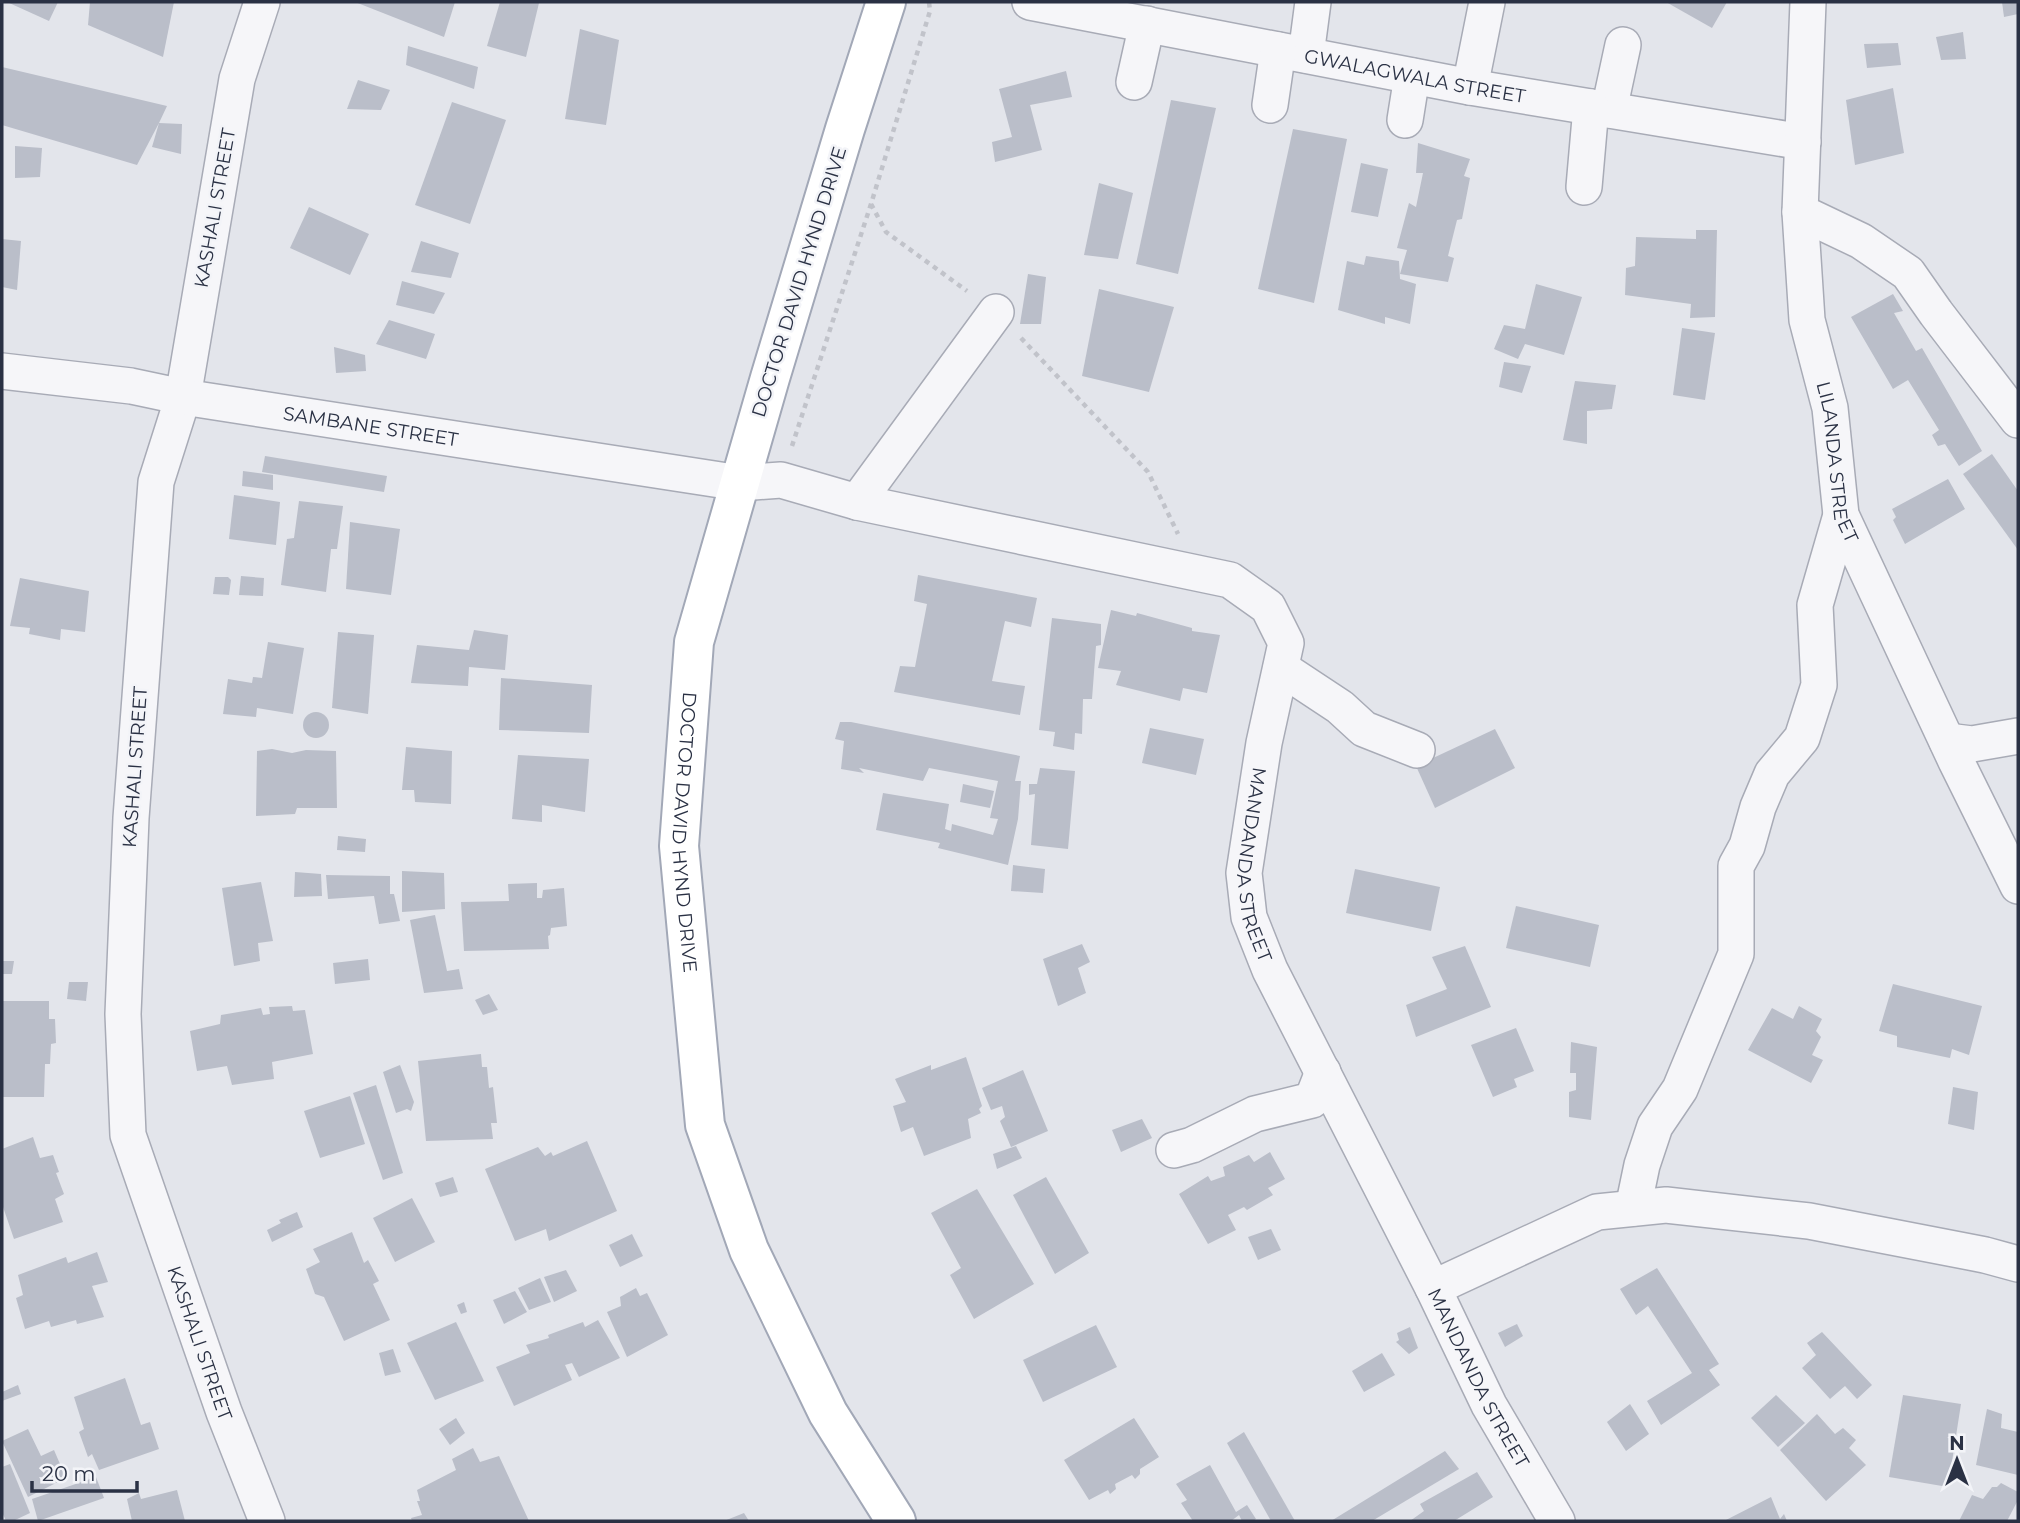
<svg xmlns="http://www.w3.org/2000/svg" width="2020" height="1523" font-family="Montserrat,sans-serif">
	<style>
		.building { fill: #babec9 }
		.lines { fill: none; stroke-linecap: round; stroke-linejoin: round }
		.minor-casing { stroke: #a8abb6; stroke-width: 38 }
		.major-casing { stroke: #a2a8b7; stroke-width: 42 }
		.path { stroke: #c1c3ca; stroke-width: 4.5; stroke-dasharray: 5 5; stroke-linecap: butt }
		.minor { stroke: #f6f6f9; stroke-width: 35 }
		.major { stroke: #fff; stroke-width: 38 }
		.labels { text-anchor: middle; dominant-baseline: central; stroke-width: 5; stroke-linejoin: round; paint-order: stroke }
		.street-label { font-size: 19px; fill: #2a3144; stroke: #f3f4f8 }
	</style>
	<rect width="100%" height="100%" fill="#e3e5eb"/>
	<g class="building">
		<polygon points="7,2 58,2 49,21"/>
		<polygon points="90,2 174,2 163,57 88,25"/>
		<polygon points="355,2 455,2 444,37"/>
		<polygon points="500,2 539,3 526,57 487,46"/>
		<polygon points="1666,2 1727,2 1712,28"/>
		<polygon points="2002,2 2018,2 2018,14 2004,17"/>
		<polygon points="580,29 619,40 606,125 565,119"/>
		<polygon points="1963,32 1966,59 1941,60 1936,37"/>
		<polygon points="1898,43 1901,65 1867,68 1864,44"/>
		<polygon points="408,46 478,67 474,89 406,65"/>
		<polygon points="2,67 167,106 159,123 182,124 181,154 152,147 159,123 137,165 2,125"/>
		<polygon points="1066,71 1072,97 1030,105 1042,150 995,162 992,142 1012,137 999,89"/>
		<polygon points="358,80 390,90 381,110 347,109"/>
		<polygon points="1893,88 1904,153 1855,165 1846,100"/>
		<polygon points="1171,100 1216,108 1178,274 1136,264"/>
		<polygon points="452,102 506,120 470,224 415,205"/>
		<polygon points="1293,129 1347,139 1314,303 1258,289"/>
		<polygon points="1418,143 1470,159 1464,176 1470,178 1462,219 1457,220 1448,256 1454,258 1448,282 1400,274 1407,250 1397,248 1409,203 1416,207 1423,173 1416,173"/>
		<polygon points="15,146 42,148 40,177 15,178"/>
		<polygon points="1361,163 1388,169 1378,217 1351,212"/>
		<polygon points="1099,183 1133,193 1118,259 1084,255"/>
		<polygon points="309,207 369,234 350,275 290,248"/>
		<polygon points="1696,230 1717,230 1715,317 1690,318 1691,304 1625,295 1626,268 1635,266 1636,237 1696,239"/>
		<polygon points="2,239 21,241 17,290 2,287"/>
		<polygon points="421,241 459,253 451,278 411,272"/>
		<polygon points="1366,256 1399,261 1400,279 1416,284 1410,324 1385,317 1385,324 1338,310 1347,261 1364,265"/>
		<polygon points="1028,274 1046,277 1041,324 1020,324"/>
		<polygon points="402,281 445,293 434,314 396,305"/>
		<polygon points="1536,284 1582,297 1564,355 1525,344 1518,359 1494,349 1504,325 1525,329"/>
		<polygon points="1099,289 1174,307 1149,392 1082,376"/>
		<polygon points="1893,294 1903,311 1894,313 1916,351 1922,348 1982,451 1959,466 1945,444 1938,446 1932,435 1939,430 1908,380 1893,389 1851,317"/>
		<polygon points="389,320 435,334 426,359 376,344"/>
		<polygon points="1682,328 1715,333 1705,400 1673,395"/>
		<polygon points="334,347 365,355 366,371 336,373"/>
		<polygon points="1504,362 1531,366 1522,393 1499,387"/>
		<polygon points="1575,381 1616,385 1612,409 1587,411 1587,444 1563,440"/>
		<polygon points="1992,454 2018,491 2018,550 1963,474"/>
		<polygon points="265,456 387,476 384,492 262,472"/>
		<polygon points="243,471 273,475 273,490 242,486"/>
		<polygon points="1948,479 1965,509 1905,544 1893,520 1896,517 1892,509"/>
		<polygon points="234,495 280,502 276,545 229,539"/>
		<polygon points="299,501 343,506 337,549 331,549 326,592 281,585 287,539 294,538"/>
		<polygon points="350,522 400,529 391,595 346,589"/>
		<polygon points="918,575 1037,598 1031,627 1005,621 992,681 1025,686 1020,715 894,692 900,666 915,667 927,604 914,601"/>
		<polygon points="241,576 264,578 263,596 239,595"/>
		<polygon points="215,577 228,577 231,580 229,595 213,594"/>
		<polygon points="20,578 89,591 85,632 61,629 60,640 29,634 30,628 10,626"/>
		<polygon points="1111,610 1136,616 1137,613 1192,628 1192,631 1220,635 1207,693 1183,688 1180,701 1116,685 1121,671 1098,668"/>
		<polygon points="1052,618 1101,624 1101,645 1096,646 1092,699 1083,699 1082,734 1075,733 1074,750 1053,746 1055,732 1039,730"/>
		<polygon points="474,630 508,635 505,670 469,667 468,686 411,683 417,645 469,650"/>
		<polygon points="338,632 374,635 368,714 332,708"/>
		<polygon points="268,642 304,648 293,714 257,708 256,717 223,714 228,679 252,683 253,677 262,678"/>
		<polygon points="501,678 592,685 589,733 499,730"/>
		<circle cx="316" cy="725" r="13"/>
		<polygon points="840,722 851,722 1020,756 1015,781 1021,781 1018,819 1008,865 938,848 940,843 876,830 883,793 949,804 945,829 951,831 952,824 993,835 998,819 990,818 998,781 929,768 923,781 859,768 864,773 841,769 844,741 835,739"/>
		<polygon points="1150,728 1204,739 1196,775 1142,763"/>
		<polygon points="1495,729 1515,768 1435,808 1416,766"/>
		<polygon points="406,747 452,751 451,804 415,802 414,790 402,790"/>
		<polygon points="272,749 292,753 306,750 336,751 337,808 297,808 295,814 256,816 257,751"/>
		<polygon points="518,755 589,759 585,812 542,805 542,822 512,819"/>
		<polygon points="1040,768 1075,771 1068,849 1031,845 1035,794 1029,795 1029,784 1037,784"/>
		<polygon points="963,784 994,791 990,808 960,802"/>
		<polygon points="338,836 366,839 365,852 337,850"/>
		<polygon points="1013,865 1045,869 1043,893 1011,891"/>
		<polygon points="1355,869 1440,887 1431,931 1346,913"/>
		<polygon points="402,871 444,873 445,909 402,912"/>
		<polygon points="295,872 321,874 322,896 294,897"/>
		<polygon points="326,875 390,876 390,894 394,894 400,921 379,924 374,896 328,899"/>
		<polygon points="261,882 273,941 258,943 260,961 234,966 222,888"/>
		<polygon points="537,883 537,898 542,898 543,890 564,888 567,926 551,928 550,935 548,936 549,949 464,951 461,902 509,901 508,884"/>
		<polygon points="1516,906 1599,925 1590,967 1506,948"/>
		<polygon points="435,915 447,971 459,969 463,989 424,993 410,920"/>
		<polygon points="1082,944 1090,962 1078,968 1086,993 1058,1006 1043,959"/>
		<polygon points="1465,946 1491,1007 1416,1037 1406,1005 1447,989 1432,957"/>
		<polygon points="368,959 370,980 335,984 333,963"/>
		<polygon points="2,961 14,961 12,974 2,974"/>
		<polygon points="69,982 88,982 86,1001 67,999"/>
		<polygon points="1893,984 1982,1006 1969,1055 1952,1049 1950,1058 1897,1047 1897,1036 1879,1031"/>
		<polygon points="489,994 498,1010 483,1015 475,1000"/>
		<polygon points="2,1001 49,1001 49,1019 55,1019 56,1043 51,1044 50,1064 45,1064 44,1097 2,1097"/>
		<polygon points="292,1006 293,1011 305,1010 313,1054 272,1062 274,1079 232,1085 227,1066 197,1071 190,1031 220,1024 221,1015 261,1008 263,1015 270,1014 269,1007"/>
		<polygon points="1799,1006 1822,1019 1816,1031 1821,1037 1812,1055 1823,1060 1811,1083 1748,1050 1772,1008 1793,1019"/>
		<polygon points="1516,1028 1534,1071 1514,1079 1517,1087 1493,1097 1471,1045"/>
		<polygon points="1571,1042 1597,1047 1591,1120 1569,1117 1569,1092 1576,1090 1576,1073 1570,1073"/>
		<polygon points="481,1054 482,1067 487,1067 489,1088 493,1087 497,1123 491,1123 493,1139 426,1141 418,1061"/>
		<polygon points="966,1057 982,1106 979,1109 981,1113 968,1119 971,1138 924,1156 913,1127 901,1132 893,1106 906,1102 895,1079 931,1065 931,1070"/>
		<polygon points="400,1065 414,1102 411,1111 407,1109 396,1113 383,1072"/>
		<polygon points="1023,1070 1048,1131 1011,1147 1000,1121 1005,1117 1002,1106 991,1110 982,1088"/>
		<polygon points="376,1085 403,1173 383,1180 353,1093"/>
		<polygon points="1953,1087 1978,1092 1974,1130 1948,1124"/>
		<polygon points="350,1096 365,1144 320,1158 304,1111"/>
		<polygon points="1142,1119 1152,1138 1121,1152 1112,1130"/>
		<polygon points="33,1137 40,1158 53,1155 59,1172 56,1173 64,1194 55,1199 63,1222 14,1239 2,1204 2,1149"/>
		<polygon points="587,1141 617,1211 549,1241 546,1229 515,1241 485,1169 538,1147 545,1156 551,1152 553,1156"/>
		<polygon points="1016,1146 1022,1158 997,1169 993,1154"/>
		<polygon points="1270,1152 1285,1179 1268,1188 1273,1195 1247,1210 1244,1207 1228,1215 1236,1230 1208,1244 1179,1194 1208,1176 1211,1181 1225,1176 1223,1167 1249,1155 1254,1162"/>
		<polygon points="453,1177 458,1192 440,1197 435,1183"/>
		<polygon points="1046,1177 1089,1253 1055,1274 1013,1195"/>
		<polygon points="977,1189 1034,1284 974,1319 950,1275 961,1268 931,1213"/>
		<polygon points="412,1198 435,1242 395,1262 373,1218"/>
		<polygon points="297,1212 303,1227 272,1242 267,1230 281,1223 279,1220"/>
		<polygon points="1271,1229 1281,1250 1258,1260 1248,1237"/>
		<polygon points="352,1232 364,1263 368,1260 379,1281 373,1284 390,1320 344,1341 324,1297 315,1294 306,1269 320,1262 313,1249"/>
		<polygon points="632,1234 643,1256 620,1267 609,1245"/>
		<polygon points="97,1252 108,1282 92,1286 104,1317 77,1324 76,1320 51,1327 49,1321 25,1329 16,1298 23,1295 18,1275 66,1257 68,1263"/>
		<polygon points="1657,1268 1719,1364 1709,1370 1720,1385 1661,1425 1647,1401 1692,1373 1648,1306 1636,1315 1620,1289"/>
		<polygon points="566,1270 577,1291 554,1302 544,1277"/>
		<polygon points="540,1278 551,1302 529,1310 518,1288"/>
		<polygon points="636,1288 640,1296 647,1293 668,1335 627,1357 607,1312 621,1306 620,1297"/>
		<polygon points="515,1291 527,1312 504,1324 493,1300"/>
		<polygon points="464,1302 467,1312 461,1314 457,1305"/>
		<polygon points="598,1320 620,1358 579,1377 572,1363 565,1365 572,1380 514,1406 496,1367 530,1353 526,1345 549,1338 548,1335 583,1322 585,1327"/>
		<polygon points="456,1322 484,1381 435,1400 407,1343"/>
		<polygon points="1517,1324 1523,1336 1505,1347 1498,1333"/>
		<polygon points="1096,1325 1117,1367 1043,1402 1023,1360"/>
		<polygon points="1410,1327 1418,1348 1409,1354 1396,1342 1399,1340 1397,1333"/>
		<polygon points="1822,1332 1872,1385 1857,1399 1845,1386 1830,1399 1802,1368 1816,1355 1807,1343"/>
		<polygon points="393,1349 401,1372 385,1376 379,1353"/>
		<polygon points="1382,1353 1395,1375 1364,1392 1352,1371"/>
		<polygon points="125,1378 141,1425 150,1422 159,1449 99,1470 92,1454 88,1457 79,1432 84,1429 74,1397"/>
		<polygon points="18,1385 21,1394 2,1401 2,1392"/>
		<polygon points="1776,1395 1805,1423 1778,1447 1751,1418"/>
		<polygon points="1903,1395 1961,1404 1948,1487 1889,1477"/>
		<polygon points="1630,1404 1649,1434 1626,1451 1607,1422"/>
		<polygon points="1987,1409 2002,1414 2001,1428 2018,1432 2018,1475 1976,1465"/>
		<polygon points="1817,1414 1835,1434 1843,1428 1856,1440 1849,1448 1866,1465 1826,1501 1780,1450"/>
		<polygon points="456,1418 465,1433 450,1445 439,1429"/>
		<polygon points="1134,1418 1159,1457 1140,1469 1140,1474 1135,1479 1132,1475 1115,1484 1116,1489 1110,1494 1108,1490 1089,1500 1064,1460"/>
		<polygon points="28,1429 41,1456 54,1450 66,1478 28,1497 2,1441"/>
		<polygon points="1244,1432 1295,1521 1271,1521 1227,1443"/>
		<polygon points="473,1448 480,1462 499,1456 529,1521 412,1521 411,1518 422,1515 417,1501 420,1501 417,1490 456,1470 452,1459"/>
		<polygon points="1445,1451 1459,1469 1372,1521 1331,1521"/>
		<polygon points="10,1464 30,1513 13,1521 6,1521 2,1512 2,1467"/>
		<polygon points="1210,1465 1236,1512 1247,1505 1256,1519 1253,1521 1242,1521 1239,1515 1231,1521 1193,1521 1181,1503 1187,1500 1176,1484"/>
		<polygon points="1477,1472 1493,1497 1454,1521 1410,1521 1424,1511 1420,1504"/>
		<polygon points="96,1477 104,1498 38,1521 32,1499"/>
		<polygon points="2001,1483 2018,1492 2018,1500 2007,1521 1959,1521 1972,1495 1983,1499 1992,1487 1997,1487"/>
		<polygon points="177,1490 185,1521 132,1521 127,1499 139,1493 141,1499"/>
		<polygon points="1771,1497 1780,1519 1784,1514 1787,1521 1724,1521"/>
		<polygon points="744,1513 749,1521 724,1521"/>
	</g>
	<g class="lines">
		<g class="minor-casing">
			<g id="minor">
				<path id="s1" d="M 262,2 L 237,79 L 183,397 L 156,482 L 131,818 L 123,1014 L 128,1135 L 224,1412 L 267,1521"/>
				<path id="s2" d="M 1030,2 L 1470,87 L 1803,142"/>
				<path id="s3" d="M 1808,2 L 1800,212 L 1807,320 L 1830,408 L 1841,515 L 1956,761 L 2018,886"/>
				<polyline points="1306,55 1313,2"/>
				<polyline points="1134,82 1147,24"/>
				<polyline points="1470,87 1487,2"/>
				<polyline points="1270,105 1278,50"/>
				<polyline points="1609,110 1623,45"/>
				<polyline points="1405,120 1412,76"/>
				<polyline points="1584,187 1591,107"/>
				<polyline points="1800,212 1861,241 1908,273 1936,313 2018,420"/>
				<path id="s4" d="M 2,371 L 131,386 L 183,397 L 740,483 L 781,480 L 857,502 L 1230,580 L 1268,607 L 1286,643 L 1264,743 L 1244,873 L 1249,917 L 1270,970 L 1433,1288 L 1489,1405 L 1557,1521"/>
				<polyline points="857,502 996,312"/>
				<polyline points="1281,668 1340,707 1364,729 1417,750"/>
				<polyline points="1947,741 1972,744 2018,736"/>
				<polyline points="1174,1150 1192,1145 1255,1114 1312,1100 1323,1072"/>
				<polyline points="1633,1208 1642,1165 1655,1126 1680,1089 1736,954 1736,866 1747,846 1758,807 1772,774 1802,738 1819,685 1815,605 1841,515"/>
				<polyline points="1433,1288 1597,1212 1666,1205 1809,1221 1985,1255 2018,1264"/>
			</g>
		</g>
		<g class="major-casing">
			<g id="major">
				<path id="s5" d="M 886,2 L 845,129 L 770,378 L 694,642 L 679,846 L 705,1125 L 749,1250 L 828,1413 L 896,1521"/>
			</g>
		</g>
		<g class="path">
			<polyline points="871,204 886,232 967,291"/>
			<polyline points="1021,338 1148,472 1178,534"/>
			<polyline points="792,446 871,204 930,11 929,2"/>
		</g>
		<use href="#minor" class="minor"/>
		<use href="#major" class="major"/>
	</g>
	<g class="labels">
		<g class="street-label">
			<text stroke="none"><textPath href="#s2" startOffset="392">GWALAGWALA STREET</textPath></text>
			<text transform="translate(215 208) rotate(-80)">KASHALI STREET</text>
			<text transform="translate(799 282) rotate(-73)">DOCTOR DAVID HYND DRIVE</text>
			<text stroke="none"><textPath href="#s4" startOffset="373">SAMBANE STREET</textPath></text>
			<text stroke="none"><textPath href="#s3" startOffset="464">LILANDA STREET</textPath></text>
			<text transform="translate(135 767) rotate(-86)">KASHALI STREET</text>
			<text stroke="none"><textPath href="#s5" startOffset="859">DOCTOR DAVID HYND DRIVE</textPath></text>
			<text stroke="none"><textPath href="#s4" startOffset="1561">MANDANDA STREET</textPath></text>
			<text stroke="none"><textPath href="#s1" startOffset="1367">KASHALI STREET</textPath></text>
			<text stroke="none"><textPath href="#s4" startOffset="2128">MANDANDA STREET</textPath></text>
		</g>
	</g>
	<rect width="2020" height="1523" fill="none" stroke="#2a3144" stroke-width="7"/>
	<g transform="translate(1957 1460)" stroke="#f3f4f8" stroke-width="5" paint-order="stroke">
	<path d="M0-5L12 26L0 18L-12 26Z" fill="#2a3144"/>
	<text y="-10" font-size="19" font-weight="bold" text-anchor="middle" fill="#2a3144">N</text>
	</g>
	<path d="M32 1481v10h105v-10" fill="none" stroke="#2a3144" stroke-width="3.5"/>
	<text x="42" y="1481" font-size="21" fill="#2a3144" stroke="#f3f4f8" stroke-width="5" paint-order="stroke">20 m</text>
</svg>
